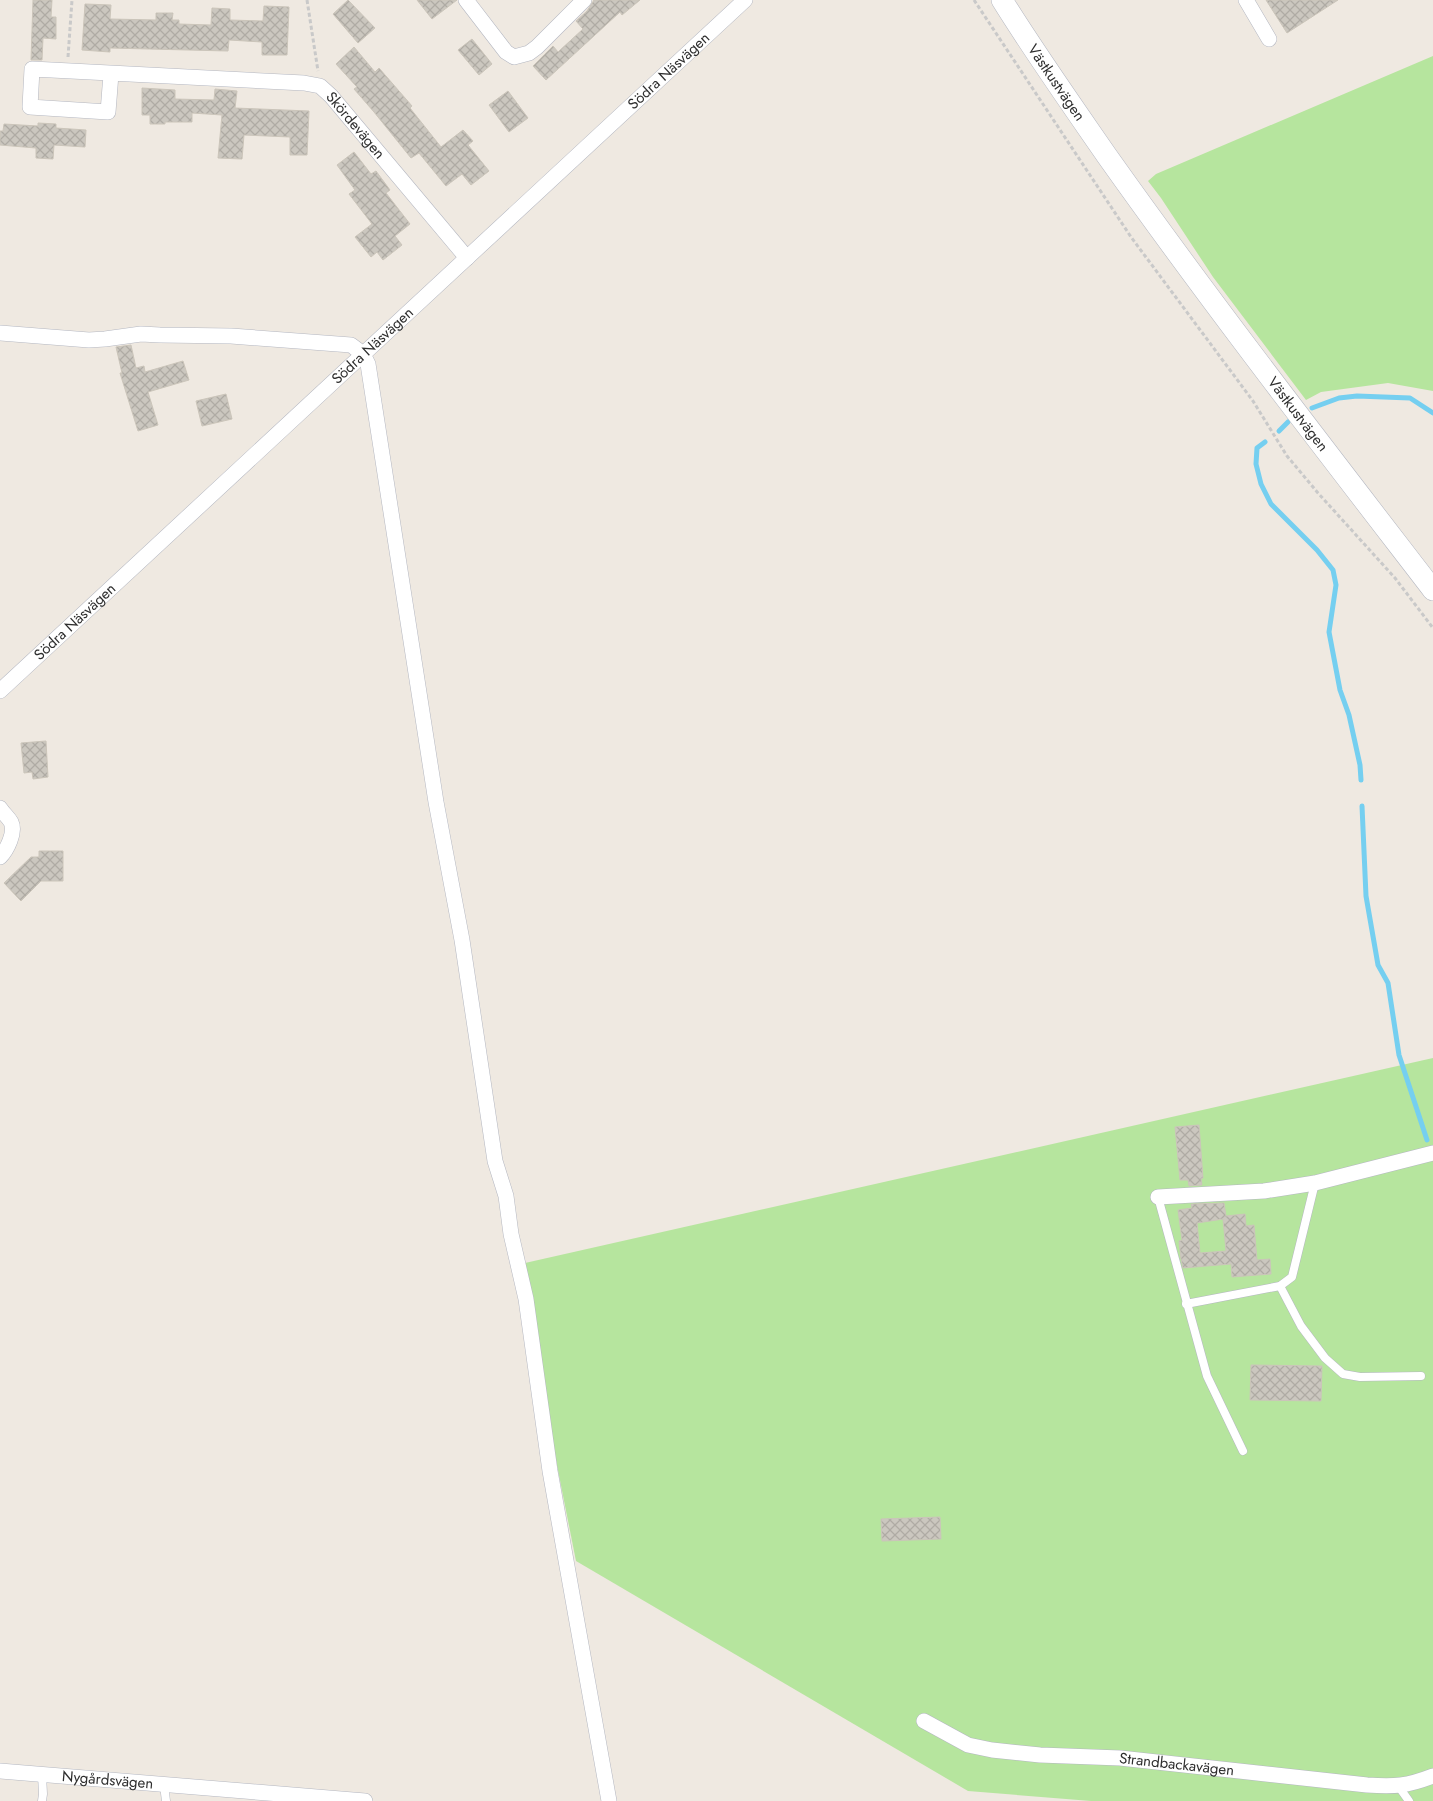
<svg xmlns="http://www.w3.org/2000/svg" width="1433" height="1801" font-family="Jost,sans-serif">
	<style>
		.grass { fill: #b6e59e }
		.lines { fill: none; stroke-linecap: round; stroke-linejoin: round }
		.stream { stroke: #75cff0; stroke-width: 5 }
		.building { fill: url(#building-cross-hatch); stroke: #cbc5ba; fill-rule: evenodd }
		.lane-casing { stroke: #b4b7c1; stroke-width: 9 }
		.street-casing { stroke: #b4b7c1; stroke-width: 16 }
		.secondary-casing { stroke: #b4b7c1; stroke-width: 22 }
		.path { stroke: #c9c9c9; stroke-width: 3; stroke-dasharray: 4 2.5; stroke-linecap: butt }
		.lane { stroke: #fff; stroke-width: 8 }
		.street { stroke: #fff; stroke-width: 15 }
		.secondary { stroke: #fff; stroke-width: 21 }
		.labels { text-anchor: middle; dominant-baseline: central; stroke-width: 4.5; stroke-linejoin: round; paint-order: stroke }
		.street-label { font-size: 15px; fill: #2e2e2e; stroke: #fff }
	</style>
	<defs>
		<pattern id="building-cross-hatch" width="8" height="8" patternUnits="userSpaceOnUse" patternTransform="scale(1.25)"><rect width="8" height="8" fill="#cbc7bf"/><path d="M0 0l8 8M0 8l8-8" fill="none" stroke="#afaba4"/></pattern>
	</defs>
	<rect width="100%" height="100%" fill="#efe9e1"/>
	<g class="grass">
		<polygon points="1433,56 1433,391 1388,383 1321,392 1306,400 1213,277 1161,198 1148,181 1156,174"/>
		<polygon points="1433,1058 1433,1801 1091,1801 968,1791 576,1561 550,1430 525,1263"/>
	</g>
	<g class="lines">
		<g class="stream">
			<polyline points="1312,408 1339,398 1357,396 1410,398 1433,413"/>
			<polyline points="1279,431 1288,422"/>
			<polyline points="1265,442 1257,448 1256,464 1261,484 1271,504 1317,550 1333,570 1336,585 1329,632 1340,690 1349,715 1360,765 1361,780"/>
			<polyline points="1362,806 1366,896 1378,965 1388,983 1399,1055 1427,1140"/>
		</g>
	</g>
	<g class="building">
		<polygon points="33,0 52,0 51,17 56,17 56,39 43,38 42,60 31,60"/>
		<polygon points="348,0 375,28 358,43 333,14"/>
		<polygon points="417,0 457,0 432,19"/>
		<polygon points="594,0 640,0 622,15 620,12 546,80 533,66 553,46 558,52 583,29 576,21 587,11"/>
		<polygon points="1266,0 1338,0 1287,33"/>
		<polygon points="85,4 111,5 110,19 156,20 156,13 173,13 172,20 179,20 179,24 211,25 212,8 230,9 230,20 263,21 264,6 289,7 287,55 262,55 262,42 229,40 228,51 110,48 110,52 82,50"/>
		<polygon points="472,39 492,64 479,75 458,50"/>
		<polygon points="354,47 375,72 379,68 412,106 410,108 441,147 463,130 473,141 468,145 489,171 471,185 462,174 446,186 419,153 411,158 374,112 354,89 357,87 336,64"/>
		<polygon points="142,88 175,90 175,99 214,100 215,89 237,91 235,108 309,111 307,155 290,155 290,137 244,135 242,159 218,158 222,115 192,113 192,122 165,122 165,124 150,124 150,115 142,115"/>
		<polygon points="508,91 528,118 509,132 489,105"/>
		<polygon points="38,123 56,124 56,128 86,130 85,147 54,145 53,159 36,158 36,148 0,145 0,131 3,131 4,124 38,126"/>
		<polygon points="354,152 371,174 376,171 390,190 386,193 410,224 395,236 402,245 383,260 377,252 371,257 355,237 372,224 349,194 355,190 337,165"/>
		<polygon points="131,345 136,368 144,366 145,372 183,361 189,380 148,392 158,425 138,431 120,373 122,373 116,347"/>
		<polygon points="226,394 232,419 202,426 196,401"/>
		<polygon points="46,741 48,777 33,779 32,772 24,773 21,743"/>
		<polygon points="39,851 63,851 63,881 41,881 21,901 4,883 31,857 39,857"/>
		<polygon points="1199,1125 1203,1178 1201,1179 1202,1185 1189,1186 1188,1180 1180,1180 1175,1127"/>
		<path d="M 1224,1203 L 1226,1216 L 1245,1214 L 1246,1226 L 1254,1225 L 1257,1260 L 1270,1259 L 1271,1274 L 1232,1277 L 1231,1264 L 1183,1268 L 1181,1259 L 1179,1241 L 1182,1240 L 1178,1210 L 1192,1208 L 1191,1204 ZM 1223,1219 L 1226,1251 L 1200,1253 L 1197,1223 Z"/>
		<polygon points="1251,1365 1322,1366 1321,1401 1250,1400"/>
		<polygon points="940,1517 941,1539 882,1541 881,1519"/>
	</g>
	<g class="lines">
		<g class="lane-casing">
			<g id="lane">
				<polyline points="1158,1197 1207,1376 1243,1451"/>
				<polyline points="1280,1286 1301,1326 1325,1358 1343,1374 1360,1377 1421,1376"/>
				<polyline points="1186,1304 1280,1286 1292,1277 1315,1183"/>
				<polyline points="164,1785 166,1801"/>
				<polyline points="1399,1787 1409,1801"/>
				<polyline points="42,1801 43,1794 42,1775"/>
			</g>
		</g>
		<g class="street-casing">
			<g id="street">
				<polyline points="466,0 506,52 514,57 529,53 537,47 584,0"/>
				<polyline points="1246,0 1269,39"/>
				<path id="s1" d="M 111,74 L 108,112 L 30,107 L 32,69 L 304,83 L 320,86 L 331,96 L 467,258"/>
				<polyline points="0,333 89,340 105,339 141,334 160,335 231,336 351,345 363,354 368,364 436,802 462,940 495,1161 506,1196 511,1234 526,1299 550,1471 609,1801"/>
				<path id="s2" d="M 0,691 L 745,0"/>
				<path d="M 0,808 C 3,813 8,817 11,822 C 16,832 7,850 0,857"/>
				<polyline points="1158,1197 1264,1191 1315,1183 1433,1153"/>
				<path id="s3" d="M 924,1721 L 968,1745 L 992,1750 L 1040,1755 L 1120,1758 L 1367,1785 C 1395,1787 1407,1786 1433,1776"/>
				<path id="s4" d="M 0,1771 L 365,1801"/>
			</g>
		</g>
		<g class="secondary-casing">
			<g id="secondary">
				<path id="s5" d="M 1002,0 C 1035,53 1071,104 1107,156 C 1212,304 1323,447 1433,590"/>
			</g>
		</g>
		<g class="path">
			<polyline points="307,0 318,71"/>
			<polyline points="974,0 1131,237 1253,401 1287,456 1318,493 1395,578 1433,628"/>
			<polyline points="68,57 72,0"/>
		</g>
		<use href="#lane" class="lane"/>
		<use href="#street" class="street"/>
		<use href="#secondary" class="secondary"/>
	</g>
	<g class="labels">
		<g class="street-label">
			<text stroke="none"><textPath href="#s2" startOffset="912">Södra Näsvägen</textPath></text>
			<text stroke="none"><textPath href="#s5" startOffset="99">Västkustvägen</textPath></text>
			<text stroke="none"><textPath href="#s1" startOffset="496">Skördevägen</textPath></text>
			<text stroke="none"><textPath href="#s2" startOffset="508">Södra Näsvägen</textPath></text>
			<text stroke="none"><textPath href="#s5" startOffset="509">Västkustvägen</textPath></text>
			<text stroke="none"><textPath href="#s2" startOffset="102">Södra Näsvägen</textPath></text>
			<text stroke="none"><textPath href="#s3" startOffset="260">Strandbackavägen</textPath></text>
			<text stroke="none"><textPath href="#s4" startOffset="108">Nygårdsvägen</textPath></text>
		</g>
	</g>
</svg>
